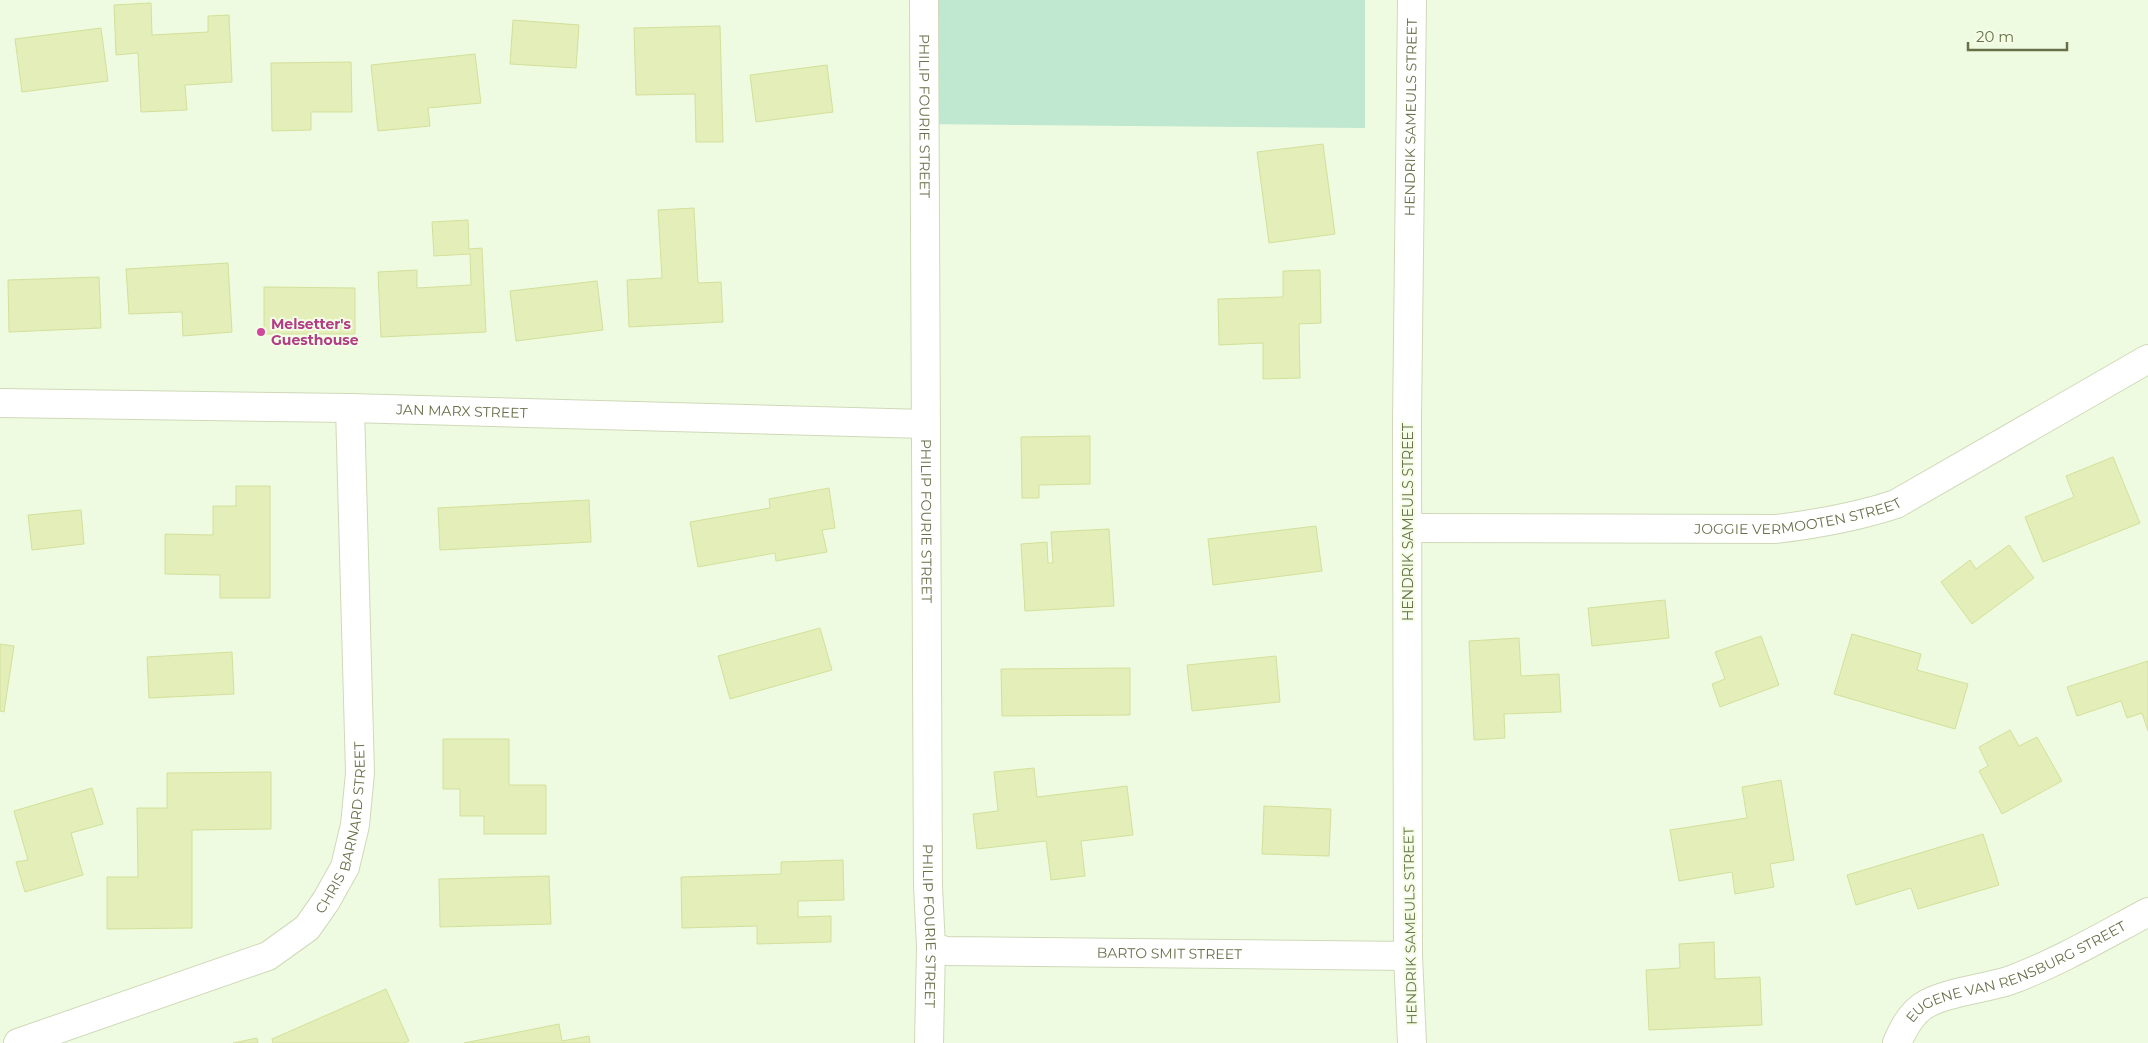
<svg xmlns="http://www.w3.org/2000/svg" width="2148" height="1043" font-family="Montserrat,sans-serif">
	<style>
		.green { fill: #c0e7d0 }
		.building { fill: #e3eeb9; stroke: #d3e09a }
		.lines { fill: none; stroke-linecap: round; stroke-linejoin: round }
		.street-casing { stroke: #cfd9b8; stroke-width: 30 }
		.street { stroke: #fff; stroke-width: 28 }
		.hotel-dot { fill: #d1479c; stroke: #f4fee6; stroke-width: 2 }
		.labels { text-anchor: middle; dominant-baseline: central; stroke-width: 4; stroke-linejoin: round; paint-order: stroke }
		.street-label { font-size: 14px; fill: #697049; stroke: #f4fee6 }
		.hotel-label { font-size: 14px; font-weight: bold; fill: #b23c85; stroke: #f4fee6; text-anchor: start }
	</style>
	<rect width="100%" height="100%" fill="#effbe0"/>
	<polygon class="green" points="918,0 1365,0 1365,128 918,124"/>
	<g class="building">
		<polygon points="151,3 152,35 208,32 208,16 229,15 232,82 185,85 187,110 141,112 138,53 116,55 114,5"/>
		<polygon points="513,20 579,25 576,68 510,64"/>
		<polygon points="720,26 723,142 696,142 695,94 636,95 634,28"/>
		<polygon points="101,28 108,81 22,92 15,39"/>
		<polygon points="475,54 481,103 428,108 430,126 378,131 371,65"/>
		<polygon points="351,62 352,112 311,112 311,130 272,131 271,63"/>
		<polygon points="827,65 833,112 756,122 750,75"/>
		<polygon points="1323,144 1335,234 1269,243 1257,152"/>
		<polygon points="694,208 698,283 721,282 723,322 629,327 627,280 662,278 658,210"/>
		<polygon points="468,220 469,249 482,248 486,332 381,337 378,272 417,270 417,288 471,285 470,254 434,256 432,222"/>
		<polygon points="228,263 232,332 183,336 182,312 129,314 126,269"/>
		<polygon points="1320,270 1321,323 1299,324 1300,378 1263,379 1263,343 1219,345 1218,299 1283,297 1283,271"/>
		<polygon points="99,277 101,328 9,332 8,280"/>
		<polygon points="597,281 603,330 516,341 510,291"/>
		<polygon points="264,287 355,288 355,334 264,334"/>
		<polygon points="1090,436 1090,484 1039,485 1039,498 1022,498 1021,437"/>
		<polygon points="2113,457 2140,523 2043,562 2025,517 2074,497 2066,476"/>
		<polygon points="236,486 270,486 270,598 220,598 220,575 165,574 165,534 213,535 213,506 236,506"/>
		<polygon points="829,488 835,528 822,530 827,552 776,561 775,553 698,567 690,522 770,508 769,499"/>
		<polygon points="589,500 591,542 440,550 438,508"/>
		<polygon points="81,510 84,544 32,550 28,515"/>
		<polygon points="1316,526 1322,571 1213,585 1208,539"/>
		<polygon points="1109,529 1114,606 1025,611 1021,544 1047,542 1048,563 1053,563 1051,532"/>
		<polygon points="2009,545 2034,578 1972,624 1941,582 1970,560 1976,569"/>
		<polygon points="1665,600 1669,638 1592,646 1588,608"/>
		<polygon points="820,628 832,670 730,699 718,656"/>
		<polygon points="1852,634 1921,654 1917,670 1968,684 1955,729 1834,694"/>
		<polygon points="1761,636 1779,685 1720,707 1712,684 1725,679 1715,652"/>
		<polygon points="1519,638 1521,676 1559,674 1561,712 1504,714 1505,738 1474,740 1469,641"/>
		<polygon points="0,644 14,646 4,712 0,711"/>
		<polygon points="232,652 234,694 149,698 147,657"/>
		<polygon points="1276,656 1280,702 1192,711 1187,665"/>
		<polygon points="2148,661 2148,731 2142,713 2127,718 2121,701 2077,716 2067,687"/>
		<polygon points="1130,668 1130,715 1002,716 1001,669"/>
		<polygon points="2010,730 2019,746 2037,737 2062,781 2002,814 1979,771 1988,766 1979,747"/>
		<polygon points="443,739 509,739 509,785 546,785 546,834 484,834 484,816 460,816 460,789 443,789"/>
		<polygon points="1034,768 1037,797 1127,786 1133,835 1081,841 1085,876 1051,880 1046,841 977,849 973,814 998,811 994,772"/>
		<polygon points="271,772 271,829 192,830 192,928 107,929 107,877 138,877 137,808 167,808 167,773"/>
		<polygon points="1781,780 1794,860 1770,864 1774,887 1735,894 1732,872 1679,881 1670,830 1747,818 1742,787"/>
		<polygon points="92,788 103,824 71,833 83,875 25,892 16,862 28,860 14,811"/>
		<polygon points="1264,806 1331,809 1329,856 1262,854"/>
		<polygon points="1983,834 1999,885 1918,909 1911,888 1856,905 1847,875"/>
		<polygon points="843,860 844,900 798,901 798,917 831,916 831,942 757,944 757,926 682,928 681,877 781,874 781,862"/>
		<polygon points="549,876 551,924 440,927 439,879"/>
		<polygon points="1714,942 1715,979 1760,977 1762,1025 1649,1030 1646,970 1680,968 1679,944"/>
		<polygon points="386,989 409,1041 404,1043 273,1043 272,1039"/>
		<polygon points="559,1024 562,1041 589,1036 590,1043 464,1043"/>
		<polygon points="257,1038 258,1043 233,1043"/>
	</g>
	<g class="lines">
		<g class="street-casing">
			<g id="street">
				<path id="s1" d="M 924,0 L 928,886 L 931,947 L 929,1043"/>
				<path id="s2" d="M 0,403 L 350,408 L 925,424"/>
				<path id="s3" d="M 1409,528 L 1776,529 C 1817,524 1857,517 1896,504 L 2148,359"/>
				<path id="s4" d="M 931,947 L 947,951 L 1408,956"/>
				<path id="s5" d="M 18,1043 L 268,956 L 307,928 L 326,901 L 345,867 L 355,825 L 360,773 L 350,408"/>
				<path id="s6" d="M 1412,1043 L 1408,956 L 1407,422 L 1412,0"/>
				<path id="s7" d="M 1897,1043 C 1903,1029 1910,1015 1923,1006 C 1944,992 1985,989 2011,980 C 2059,962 2103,936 2148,912"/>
			</g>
		</g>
		<use href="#street" class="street"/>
	</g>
	<circle class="hotel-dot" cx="261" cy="332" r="5"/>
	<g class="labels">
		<g class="street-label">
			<text stroke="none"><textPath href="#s1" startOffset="116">PHILIP FOURIE STREET</textPath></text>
			<text stroke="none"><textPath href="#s6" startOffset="926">HENDRIK SAMEULS STREET</textPath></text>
			<text stroke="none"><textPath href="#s2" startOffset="462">JAN MARX STREET</textPath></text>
			<text stroke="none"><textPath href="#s3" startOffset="390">JOGGIE VERMOOTEN STREET</textPath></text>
			<text stroke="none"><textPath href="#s1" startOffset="521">PHILIP FOURIE STREET</textPath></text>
			<text transform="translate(1408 522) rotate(-90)">HENDRIK SAMEULS STREET</text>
			<text stroke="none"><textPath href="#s5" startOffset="422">CHRIS BARNARD STREET</textPath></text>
			<text stroke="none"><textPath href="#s1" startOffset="926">PHILIP FOURIE STREET</textPath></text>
			<text transform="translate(1410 926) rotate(-91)">HENDRIK SAMEULS STREET</text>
			<text stroke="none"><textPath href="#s4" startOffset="239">BARTO SMIT STREET</textPath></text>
			<text stroke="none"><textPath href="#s7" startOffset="145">EUGENE VAN RENSBURG STREET</textPath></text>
		</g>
		<g class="hotel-label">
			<text x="271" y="324">Melsetter's<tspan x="271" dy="16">Guesthouse</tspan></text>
		</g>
	</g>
	<path d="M1968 42v8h99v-8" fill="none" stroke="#697049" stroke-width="2.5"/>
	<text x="1976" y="42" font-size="15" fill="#697049" stroke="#f4fee6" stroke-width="4" paint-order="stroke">20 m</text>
</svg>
